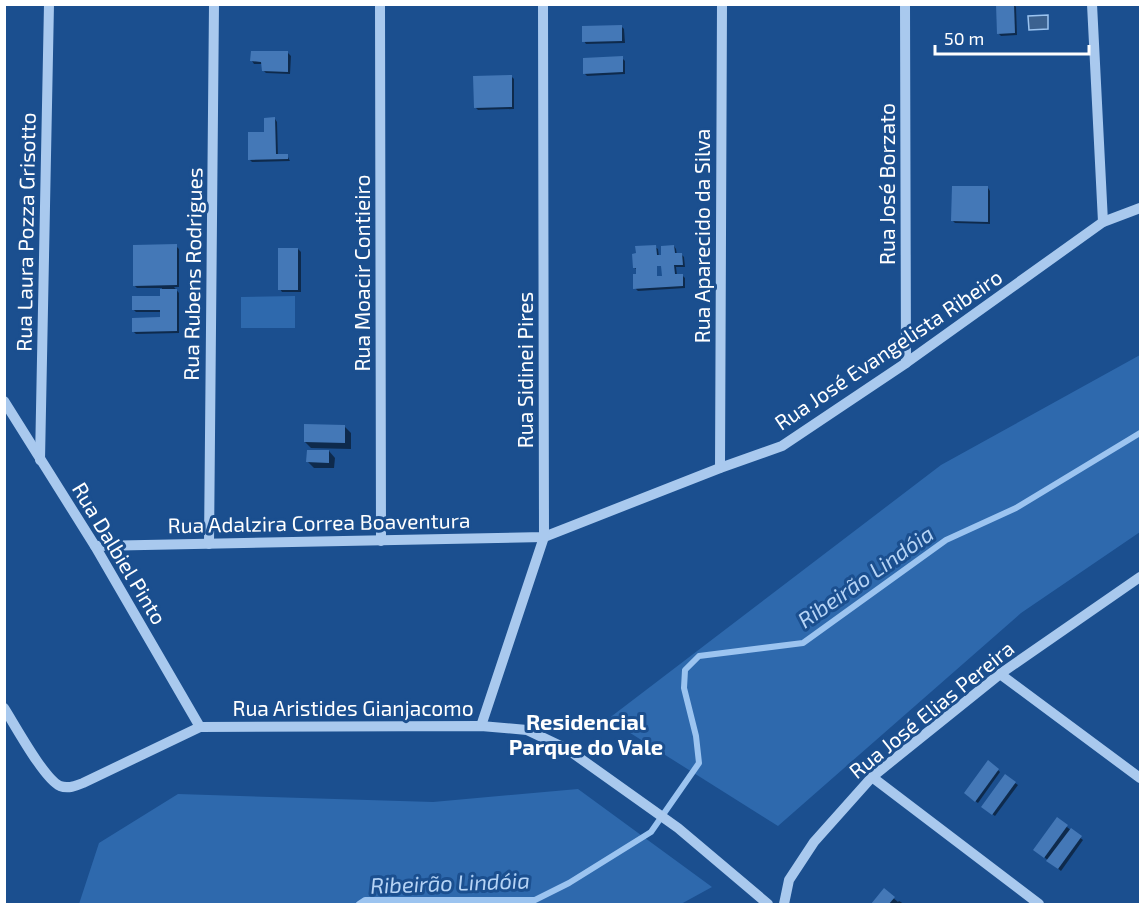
<svg xmlns="http://www.w3.org/2000/svg" width="1145" height="909" font-family="'Exo 2',sans-serif">
	<style>
		.green { fill: #2e69ad }
		.water { fill: #3c6290; stroke: #9cc4f0; stroke-width: 1.5 }
		.shadow { fill: #0007; fill-rule: evenodd }
		.lines { fill: none; stroke-linecap: round; stroke-linejoin: round }
		.stream { stroke: #9cc4f0; stroke-width: 6 }
		.building { fill: #4478b7; fill-rule: evenodd }
		.minor { stroke: #a9c9ee; stroke-width: 10 }
		.labels { text-anchor: middle; dominant-baseline: central; stroke-width: 6; stroke-linejoin: round; paint-order: stroke }
		.street-label { font-size: 21px; fill: #fff; stroke: #1b4f8f }
		.water-label { font-size: 22px; font-style: italic; fill: #b5d3f5; stroke: #1b4f8f }
		.neighbourhood-label { font-size: 22px; font-weight: bold; fill: #fff; stroke: #1b4f8f }
	</style>
	<rect width="100%" height="100%" fill="#1b4f8f"/>
	<g class="green">
		<polygon points="295,296 295,328 241,328 241,297"/>
		<polygon points="1140,355 1140,532 1021,613 778,826 608,719 941,465"/>
		<polygon points="578,789 712,887 681,904 79,904 99,843 178,794 433,802"/>
	</g>
	<polygon class="water" points="1048,15 1048,29 1029,30 1028,16"/>
	<g class="shadow">
		<polygon points="1014,4 1016,7 1017,35 1001,36 998,33"/>
		<polygon points="621,26 624,29 625,43 586,44 584,41"/>
		<polygon points="288,53 291,56 290,74 266,73 263,70 262,64 254,64 252,61"/>
		<polygon points="622,58 625,61 625,74 587,76 584,73"/>
		<polygon points="511,76 514,79 514,109 478,110 475,107"/>
		<polygon points="275,119 277,122 278,156 287,155 290,161 252,162 250,160"/>
		<polygon points="988,188 990,191 990,224 955,223 953,221"/>
		<polygon points="176,246 179,249 179,287 174,287 179,293 179,333 136,334 133,331 161,319 162,312 136,312 133,309 162,297 162,288 137,288 134,285"/>
		<path d="M 674,246 L 676,249 L 677,255 L 681,254 L 684,257 L 685,267 L 676,267 L 677,275 L 682,275 L 685,278 L 685,288 L 638,291 L 635,288 L 638,271 L 634,267 L 655,247 L 658,249 L 659,257 ZM 655,265 L 662,265 L 664,277 L 656,278 Z"/>
		<polygon points="298,249 301,252 301,292 282,292 280,289"/>
		<polygon points="345,427 351,433 351,449 311,448 305,442"/>
		<polygon points="329,451 335,458 334,468 314,468 308,462"/>
		<polygon points="998,770 1000,772 978,803 968,796"/>
		<polygon points="1015,783 1018,785 995,816 985,809"/>
		<polygon points="1057,819 1083,840 1061,871 1038,852"/>
		<polygon points="884,890 898,902 899,901 904,904 873,904"/>
	</g>
	<g class="lines">
		<polyline class="stream" points="359,904 365,900 535,900 569,883 651,832 699,763 696,736 684,688 685,670 699,656 803,643 946,540 1016,508 1140,433"/>
	</g>
	<g class="building">
		<polygon points="996,4 1014,4 1015,33 997,34"/>
		<polygon points="622,25 622,41 582,42 582,26"/>
		<polygon points="251,51 288,51 288,72 262,71 261,62 250,61"/>
		<polygon points="623,56 623,72 583,74 583,58"/>
		<polygon points="512,75 512,107 474,108 473,76"/>
		<polygon points="275,117 276,154 288,154 288,159 248,160 248,132 264,132 264,118"/>
		<polygon points="952,186 988,186 988,222 951,221"/>
		<polygon points="177,244 177,285 133,286 133,245"/>
		<path d="M 656,245 L 657,255 L 661,255 L 661,246 L 674,245 L 675,253 L 682,253 L 683,265 L 674,265 L 675,274 L 683,274 L 683,286 L 633,289 L 633,274 L 636,274 L 636,268 L 633,268 L 632,254 L 636,253 L 635,246 ZM 657,266 L 661,266 L 662,276 L 657,276 Z"/>
		<rect x="278" y="248" width="20" height="42"/>
		<polygon points="160,289 177,289 177,331 132,332 132,318 160,317 160,310 132,310 132,296 160,296"/>
		<polygon points="304,424 345,425 345,443 304,442"/>
		<polygon points="307,450 329,450 329,463 306,462"/>
		<polygon points="988,760 999,769 975,802 964,793"/>
		<polygon points="1005,774 1016,782 992,815 981,807"/>
		<polygon points="1057,817 1068,825 1044,858 1033,850"/>
		<polygon points="1071,828 1082,836 1058,869 1046,861"/>
		<polygon points="884,888 895,897 889,904 871,904"/>
	</g>
	<g class="lines">
		<g class="minor">
			<polyline points="380,4 381,541"/>
			<polyline points="905,4 906,363"/>
			<polyline points="1092,4 1103,222"/>
			<polyline points="4,401 95,546 200,727"/>
			<polyline points="40,460 49,4"/>
			<polyline points="720,468 722,4"/>
			<polyline points="209,544 214,4"/>
			<polyline points="95,546 544,537 720,468 782,446 906,363 1103,222 1140,208"/>
			<polyline points="1000,674 1140,778"/>
			<path d="M 4,708 C 15,725 44,779 60,786 C 68,789 76,786 83,783 L 200,727 L 481,726 L 527,730 L 567,749 L 678,828 L 768,904"/>
			<polyline points="481,726 544,537 543,4"/>
			<polyline points="872,777 1039,904"/>
			<polyline points="784,904 789,880 814,842 872,777 1000,674 1140,577"/>
		</g>
	</g>
	<g class="labels">
		<g class="street-label">
			<text transform="translate(886 184) rotate(-90)">Rua José Borzato</text>
			<text transform="translate(25 232) rotate(-89)">Rua Laura Pozza Grisotto</text>
			<text transform="translate(701 236) rotate(-90)">Rua Aparecido da Silva</text>
			<text transform="translate(361 273) rotate(-90)">Rua Moacir Contieiro</text>
			<text transform="translate(192 274) rotate(-89)">Rua Rubens Rodrigues</text>
			<text transform="translate(888 349) rotate(-34)">Rua José Evangelista Ribeiro</text>
			<text transform="translate(524 370) rotate(-90)">Rua Sidinei Pires</text>
			<text transform="translate(319 522) rotate(-1)">Rua Adalzira Correa Boaventura</text>
			<text transform="translate(120 553) rotate(59)">Rua Dalbiel Pinto</text>
			<text x="353" y="707">Rua Aristides Gianjacomo</text>
			<text transform="translate(931 709) rotate(-39)">Rua José Elias Pereira</text>
		</g>
		<g class="water-label">
			<text transform="translate(865 576) rotate(-35)">Ribeirão Lindóia</text>
			<text transform="translate(450 882) rotate(-2)">Ribeirão Lindóia</text>
		</g>
		<g class="neighbourhood-label">
			<text x="586" y="721">Residencial<tspan x="586" dy="25">Parque do Vale</tspan></text>
		</g>
	</g>
	<rect width="1145" height="909" fill="none" stroke="#ffffff" stroke-width="12"/>
	<path d="M935 45v9h154v-9" fill="none" stroke="#ffffff" stroke-width="3"/>
	<text x="944" y="45" font-size="18" fill="#ffffff" stroke="#1b4f8f" stroke-width="4.5" paint-order="stroke">50 m</text>
</svg>
